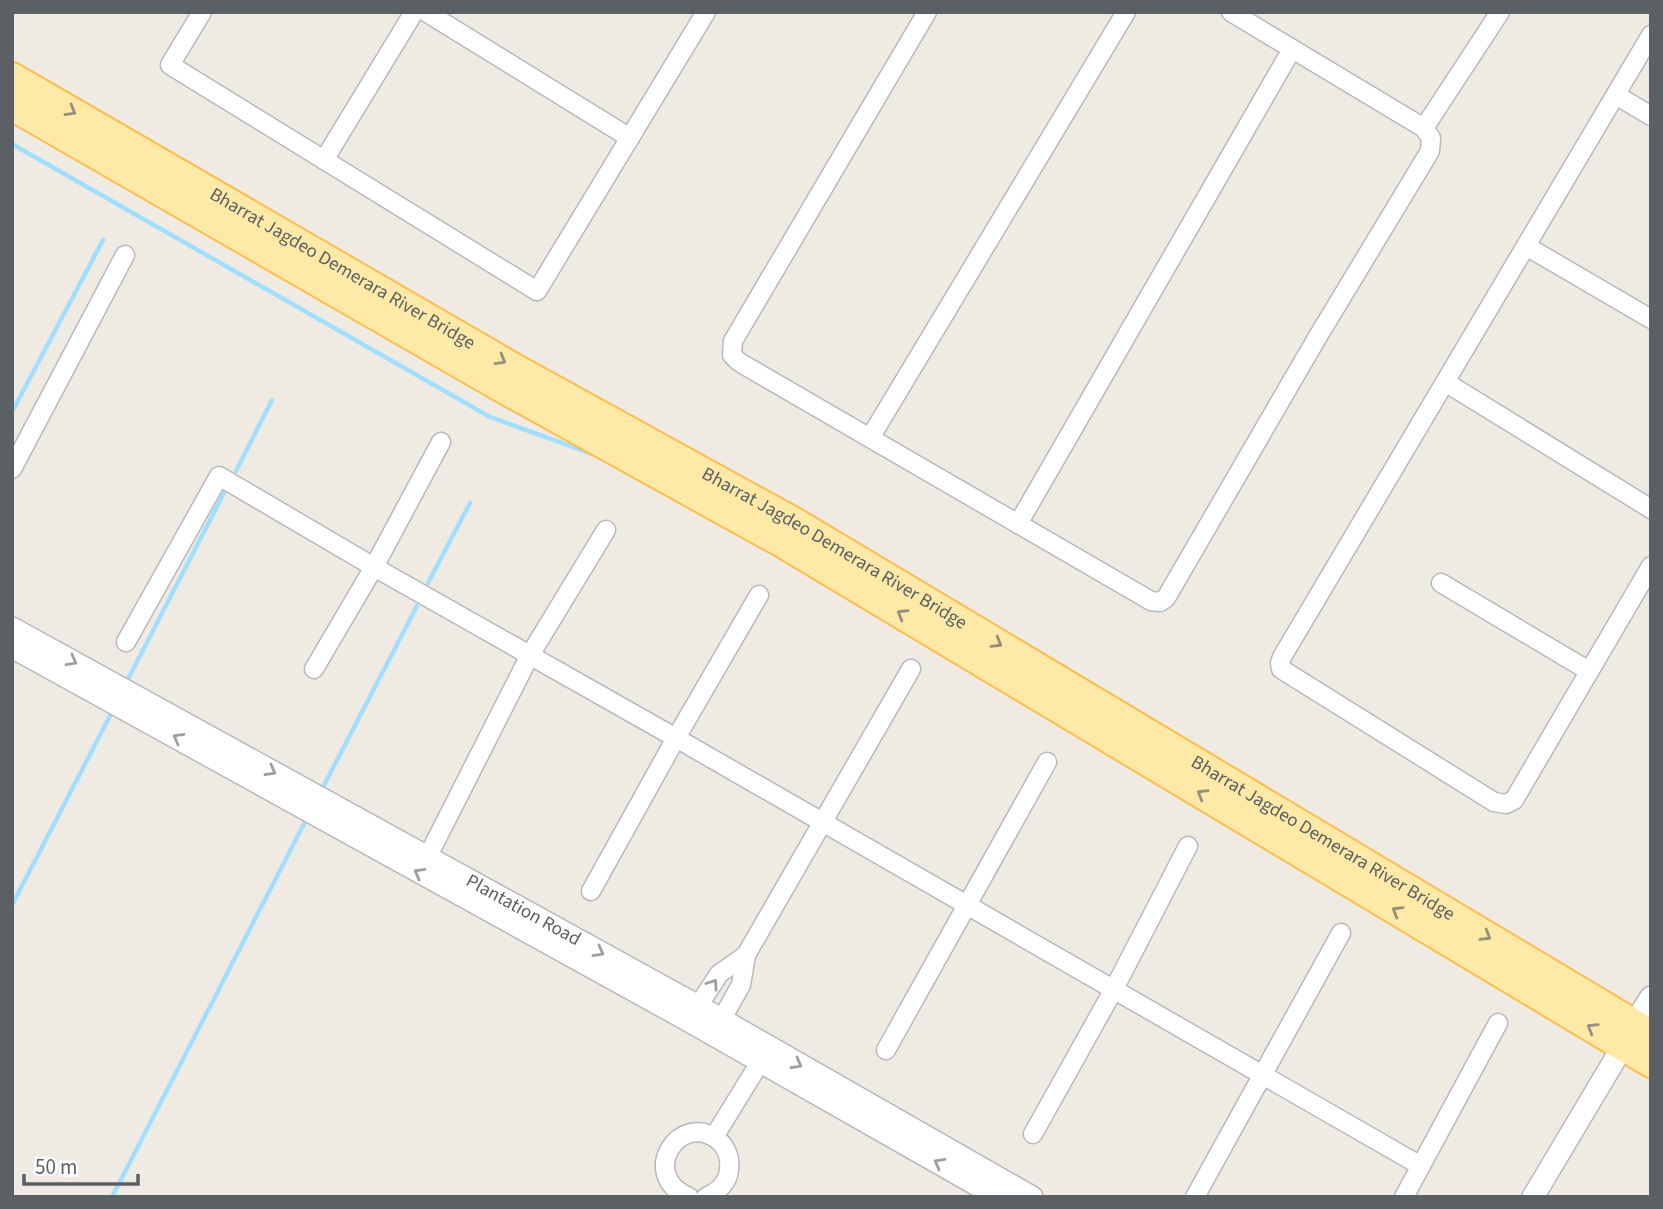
<svg xmlns="http://www.w3.org/2000/svg" width="1663" height="1209" font-family="'Source Sans 3',sans-serif">
	<style>
		.lines { fill: none; stroke-linecap: round; stroke-linejoin: round }
		.stream { stroke: #a2dfff; stroke-width: 4.5 }
		.minor-casing { stroke: #b5babe; stroke-width: 21 }
		.tertiary-casing { stroke: #b5babe; stroke-width: 24 }
		.primary-casing { stroke: #febc4c; stroke-width: 32 }
		.minor { stroke: #fff; stroke-width: 18 }
		.tertiary { stroke: #fff; stroke-width: 21 }
		.primary { stroke: #ffe9a7; stroke-width: 28 }
		.oneway { stroke: #94907c }
		.oneway2 { stroke: #9da0a3 }
		.labels { text-anchor: middle; dominant-baseline: central; stroke-width: 7; stroke-linejoin: round; paint-order: stroke }
		.street-label { font-size: 19px; fill: #5b6065; stroke: #fff }
	</style>
	<rect width="100%" height="100%" fill="#efebe2"/>
	<g class="lines">
		<g class="stream">
			<polyline points="12,144 490,417 598,456"/>
			<polyline points="12,412 103,240"/>
			<polyline points="236,471 272,400"/>
			<polyline points="428,583 470,503"/>
			<polyline points="126,683 224,493"/>
			<polyline points="321,791 417,606"/>
			<polyline points="12,905 113,710"/>
			<polyline points="112,1197 307,818"/>
		</g>
		<g class="minor-casing">
			<g id="minor">
				<polyline points="202,12 170,65 537,291 706,12"/>
				<polyline points="426,12 630,138"/>
				<polyline points="927,12 733,341 732,355 739,362 1151,601 1160,602 1166,598 1317,338 1430,151 1431,138 1424,128 1231,12"/>
				<polyline points="1651,35 1282,657 1280,663 1281,669 1494,802 1506,804 1514,800 1651,566"/>
				<polyline points="1616,95 1651,116"/>
				<polyline points="1424,128 1500,12"/>
				<polyline points="324,160 414,12"/>
				<polyline points="1526,246 1651,319"/>
				<polyline points="1445,382 1651,509"/>
				<polyline points="870,438 1126,12"/>
				<polyline points="12,469 125,255"/>
				<polyline points="1018,524 1292,49"/>
				<polyline points="1441,583 1589,671"/>
				<polyline points="126,642 219,476 374,567 676,738 1421,1166"/>
				<polyline points="314,669 374,567 441,442"/>
				<polyline points="427,858 530,655 606,530"/>
				<polyline points="591,891 676,738 759,595"/>
				<polyline points="691,1017 719,974 746,955"/>
				<polyline points="715,1031 741,985 746,955 911,669"/>
				<polyline points="886,1050 1047,762"/>
				<polyline points="1033,1134 1114,989 1188,846"/>
				<polyline points="714,1137 767,1051"/>
				<path d="M 689,1197 C 637,1175 680,1110 718,1140 C 726,1147 731,1158 729,1169 C 728,1183 718,1192 706,1197"/>
				<polyline points="1195,1197 1341,933"/>
				<polyline points="1404,1197 1498,1023"/>
			</g>
		</g>
		<g class="tertiary-casing">
			<g id="tertiary">
				<path id="s1" d="M 12,628 L 698,1006 L 1032,1197"/>
				<polyline points="12,647 689,1021 998,1197"/>
				<polyline points="1634,1024 1651,997"/>
				<polyline points="1533,1197 1623,1046"/>
			</g>
		</g>
		<g class="primary-casing">
			<g id="primary">
				<path id="s2" d="M 12,77 L 516,369 L 796,523 L 1651,1034"/>
				<polyline points="12,106 502,388 784,544 1651,1063"/>
			</g>
		</g>
		<use href="#minor" class="minor"/>
		<use href="#tertiary" class="tertiary"/>
		<use href="#primary" class="primary"/>
	</g>
	<defs><path id="oneway-chevron" d="M-2-3.5L2.5 0L-2 3.5" fill="none" stroke-width="1.6" stroke-linecap="round" stroke-linejoin="round" transform="scale(1.75)"/></defs>
	<g class="oneway">
		<use href="#oneway-chevron" transform="translate(71 111) rotate(30)"/>
		<use href="#oneway-chevron" transform="translate(501 360) rotate(30)"/>
		<use href="#oneway-chevron" transform="translate(902 614) rotate(-149)"/>
		<use href="#oneway-chevron" transform="translate(997 643) rotate(31)"/>
		<use href="#oneway-chevron" transform="translate(1202 794) rotate(-149)"/>
		<use href="#oneway-chevron" transform="translate(1397 911) rotate(-149)"/>
		<use href="#oneway-chevron" transform="translate(1486 936) rotate(31)"/>
		<use href="#oneway-chevron" transform="translate(1592 1028) rotate(-149)"/>
	</g>
	<g class="oneway2">
		<use href="#oneway-chevron" transform="translate(72 661) rotate(29)"/>
		<use href="#oneway-chevron" transform="translate(178 738) rotate(-151)"/>
		<use href="#oneway-chevron" transform="translate(271 771) rotate(29)"/>
		<use href="#oneway-chevron" transform="translate(419 873) rotate(-151)"/>
		<use href="#oneway-chevron" transform="translate(599 952) rotate(29)"/>
		<use href="#oneway-chevron" transform="translate(713 984) rotate(-56)"/>
		<use href="#oneway-chevron" transform="translate(797 1064) rotate(29)"/>
		<use href="#oneway-chevron" transform="translate(939 1163) rotate(-151)"/>
	</g>
	<g class="labels">
		<g class="street-label">
			<text stroke="none"><textPath href="#s2" startOffset="382">Bharrat Jagdeo Demerara River Bridge</textPath></text>
			<text stroke="none"><textPath href="#s2" startOffset="948">Bharrat Jagdeo Demerara River Bridge</textPath></text>
			<text stroke="none"><textPath href="#s2" startOffset="1516">Bharrat Jagdeo Demerara River Bridge</textPath></text>
			<text stroke="none"><textPath href="#s1" startOffset="584">Plantation Road</textPath></text>
		</g>
	</g>
	<rect width="1663" height="1209" fill="none" stroke="#5b6065" stroke-width="28"/>
	<path d="M24 1174v10h114v-10" fill="none" stroke="#5b6065" stroke-width="3.5"/>
	<text x="35" y="1174" font-size="21" fill="#5b6065" stroke="#ffffff" stroke-width="5" paint-order="stroke">50 m</text>
</svg>
